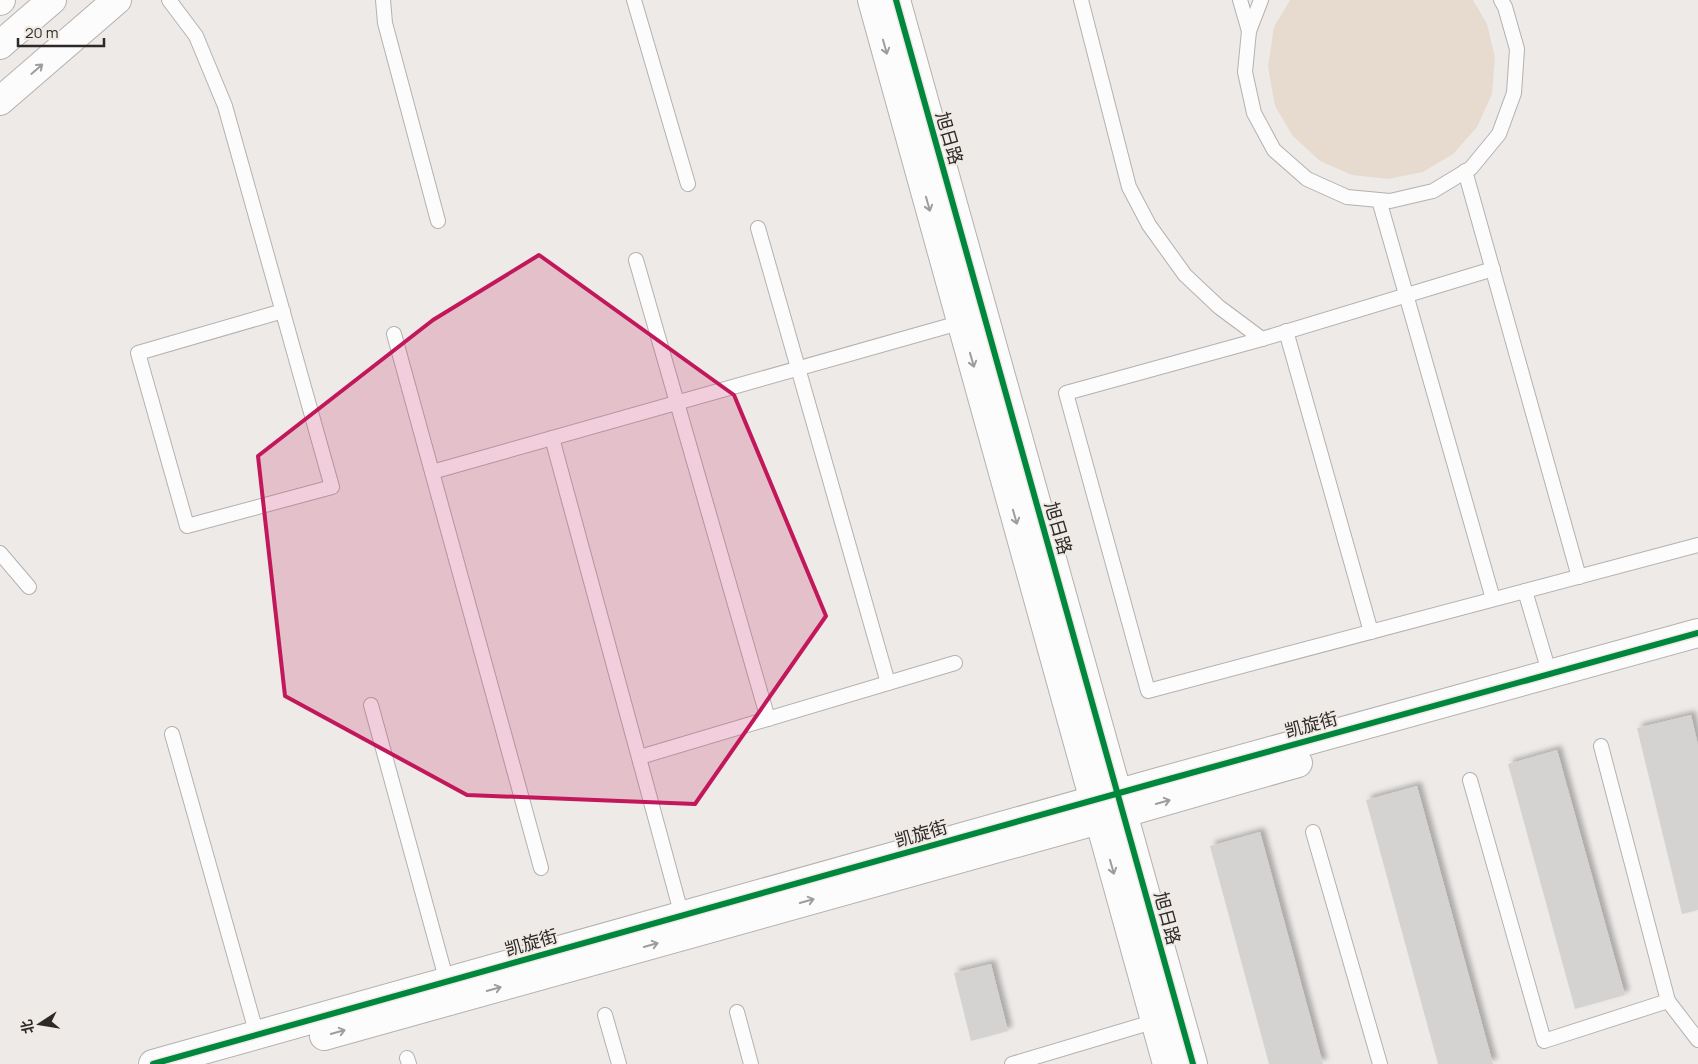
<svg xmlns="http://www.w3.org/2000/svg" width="1698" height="1064" font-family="Manrope,'Noto Sans SC',sans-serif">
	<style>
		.green { fill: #e7dace }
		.building { fill: #d4d3d1; filter: url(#shadow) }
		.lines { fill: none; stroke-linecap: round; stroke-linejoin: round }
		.lane-casing { stroke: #b4b1af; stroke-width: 16 }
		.street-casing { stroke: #b4b1af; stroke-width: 30 }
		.secondary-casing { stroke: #b4b1af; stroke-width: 30 }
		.primary-casing { stroke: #b4b1af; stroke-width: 30 }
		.highway-casing { stroke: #b4b1af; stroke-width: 30 }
		.lane { stroke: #fcfcfc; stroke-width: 14 }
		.street { stroke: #fcfcfc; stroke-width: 28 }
		.secondary { stroke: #fcfcfc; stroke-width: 28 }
		.primary { stroke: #fcfcfc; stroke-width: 28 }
		.highway { stroke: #fcfcfc; stroke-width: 28 }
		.cycleway-casing { stroke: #f0eae5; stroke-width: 9 }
		.cycleway { stroke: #00873e; stroke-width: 6 }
		.oneway { stroke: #9e9d9c }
		.marked { fill: #c2185b; fill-opacity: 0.2; stroke: #c2185b; stroke-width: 4; stroke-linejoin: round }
		.labels { text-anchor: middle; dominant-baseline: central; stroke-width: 4; stroke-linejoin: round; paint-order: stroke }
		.street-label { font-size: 18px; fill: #2c2927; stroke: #f0eae5 }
	</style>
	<defs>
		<filter id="shadow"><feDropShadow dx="4.5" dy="-4.5" stdDeviation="2.5" flood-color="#0004"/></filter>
	</defs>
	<rect width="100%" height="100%" fill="#edeae8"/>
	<polygon class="green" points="1290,0 1473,0 1487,24 1495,58 1492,94 1477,127 1453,154 1423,172 1388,179 1352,175 1320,161 1293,136 1275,106 1268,67 1274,27"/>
	<g class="building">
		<polygon points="1691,715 1698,745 1698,910 1682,914 1637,728"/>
		<polygon points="1557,750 1625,995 1575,1009 1508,764"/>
		<polygon points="1417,786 1493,1064 1438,1064 1366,800"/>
		<polygon points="1260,832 1323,1064 1269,1064 1210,846"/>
		<polygon points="991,964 1008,1031 971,1041 954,973"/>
	</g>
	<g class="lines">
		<g class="lane-casing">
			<g id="lane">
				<polyline points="169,0 196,36 225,106 332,487 187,526 138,353 283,311"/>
				<polyline points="383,0 385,23 438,221"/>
				<polyline points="634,0 688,184"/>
				<polyline points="1081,0 1129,187 1149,225 1185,275 1219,307 1262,339 1066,393 1148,691 1698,545"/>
				<polyline points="1240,0 1249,31"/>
				<polyline points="1261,0 1249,31 1245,72 1254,113 1274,150 1307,179 1347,197 1390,201 1433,191 1471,168 1499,134 1514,93 1517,49 1505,7 1501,0"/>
				<polyline points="1465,171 1579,577"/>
				<polyline points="1379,200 1493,599"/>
				<polyline points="758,228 888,683"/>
				<polyline points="636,260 768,719"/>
				<polyline points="1286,331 1371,632"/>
				<polyline points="394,334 541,868"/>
				<polyline points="1262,339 1493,269"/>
				<polyline points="552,438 682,916"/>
				<polyline points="432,472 966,321"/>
				<polyline points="0,553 29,587"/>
				<polyline points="1525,591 1550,675"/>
				<polyline points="371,705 447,982"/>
				<polyline points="172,734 257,1035"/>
				<polyline points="1601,746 1668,1001 1698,1040"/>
				<polyline points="640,757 955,663"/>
				<polyline points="1470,780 1544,1041 1668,1001"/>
				<polyline points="1313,832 1380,1064"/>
				<polyline points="737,1012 751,1064"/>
				<polyline points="605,1015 619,1064"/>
				<polyline points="407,1058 409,1064"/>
				<polyline points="1012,1064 1159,1020"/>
			</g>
		</g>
		<g class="street-casing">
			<g id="street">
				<polyline points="872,0 1167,1064"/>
				<polyline points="896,0 1193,1064"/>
			</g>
		</g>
		<g class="secondary-casing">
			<g id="secondary">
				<polyline points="324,1036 1124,813 1298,763"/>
				<polyline points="153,1064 1162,781 1698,633"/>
			</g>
		</g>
		<g class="primary-casing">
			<polyline id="primary" points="0,101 117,0"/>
		</g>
		<g class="highway-casing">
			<g id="highway">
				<polyline points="0,1 1,0"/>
				<polyline points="0,45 52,0"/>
			</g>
		</g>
		<use href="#lane" class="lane"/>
		<use href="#street" class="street"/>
		<use href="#secondary" class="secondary"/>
		<use href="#primary" class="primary"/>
		<use href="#highway" class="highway"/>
		<g class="cycleway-casing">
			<g id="cycleway">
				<polyline points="896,0 1193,1064"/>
				<polyline points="153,1064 1162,781 1698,633"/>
			</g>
		</g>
		<use href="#cycleway" class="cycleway"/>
	</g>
	<defs><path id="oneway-shaft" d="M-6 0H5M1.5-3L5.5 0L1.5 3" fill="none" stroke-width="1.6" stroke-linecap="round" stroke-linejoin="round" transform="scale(1.25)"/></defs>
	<g class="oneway">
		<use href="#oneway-shaft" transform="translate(885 47) rotate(74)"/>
		<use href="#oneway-shaft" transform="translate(37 69) rotate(-41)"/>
		<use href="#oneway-shaft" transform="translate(928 204) rotate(74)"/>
		<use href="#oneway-shaft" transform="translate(972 360) rotate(74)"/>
		<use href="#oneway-shaft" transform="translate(1015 517) rotate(74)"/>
		<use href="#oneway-shaft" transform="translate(1163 802) rotate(-16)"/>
		<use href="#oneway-shaft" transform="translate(1112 867) rotate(74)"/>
		<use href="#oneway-shaft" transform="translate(807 901) rotate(-16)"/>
		<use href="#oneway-shaft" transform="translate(651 945) rotate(-16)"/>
		<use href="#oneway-shaft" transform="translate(494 989) rotate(-16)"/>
		<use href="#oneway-shaft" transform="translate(338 1032) rotate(-16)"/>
	</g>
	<path class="marked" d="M 539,255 L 734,395 L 826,616 L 695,804 L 467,795 L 285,696 L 258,456 L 433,320 Z"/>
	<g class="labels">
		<g class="street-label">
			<text transform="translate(950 138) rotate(74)">旭日路</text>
			<text transform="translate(1059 528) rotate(74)">旭日路</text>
			<text transform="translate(1311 724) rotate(-15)">凯旋街</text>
			<text transform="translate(921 833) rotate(-16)">凯旋街</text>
			<text transform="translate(1168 918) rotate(75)">旭日路</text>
			<text transform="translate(531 942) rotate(-16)">凯旋街</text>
		</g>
	</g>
	<g transform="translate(40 1024) rotate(258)" stroke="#f0eae5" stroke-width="4" paint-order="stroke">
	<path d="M0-4L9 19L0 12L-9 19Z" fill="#2c2927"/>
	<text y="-8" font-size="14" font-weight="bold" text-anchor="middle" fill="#2c2927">北</text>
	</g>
	<path d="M18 38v8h86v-8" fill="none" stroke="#2c2927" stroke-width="2.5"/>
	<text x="25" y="38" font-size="15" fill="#2c2927" stroke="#f0eae5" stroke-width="4" paint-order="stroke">20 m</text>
</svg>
